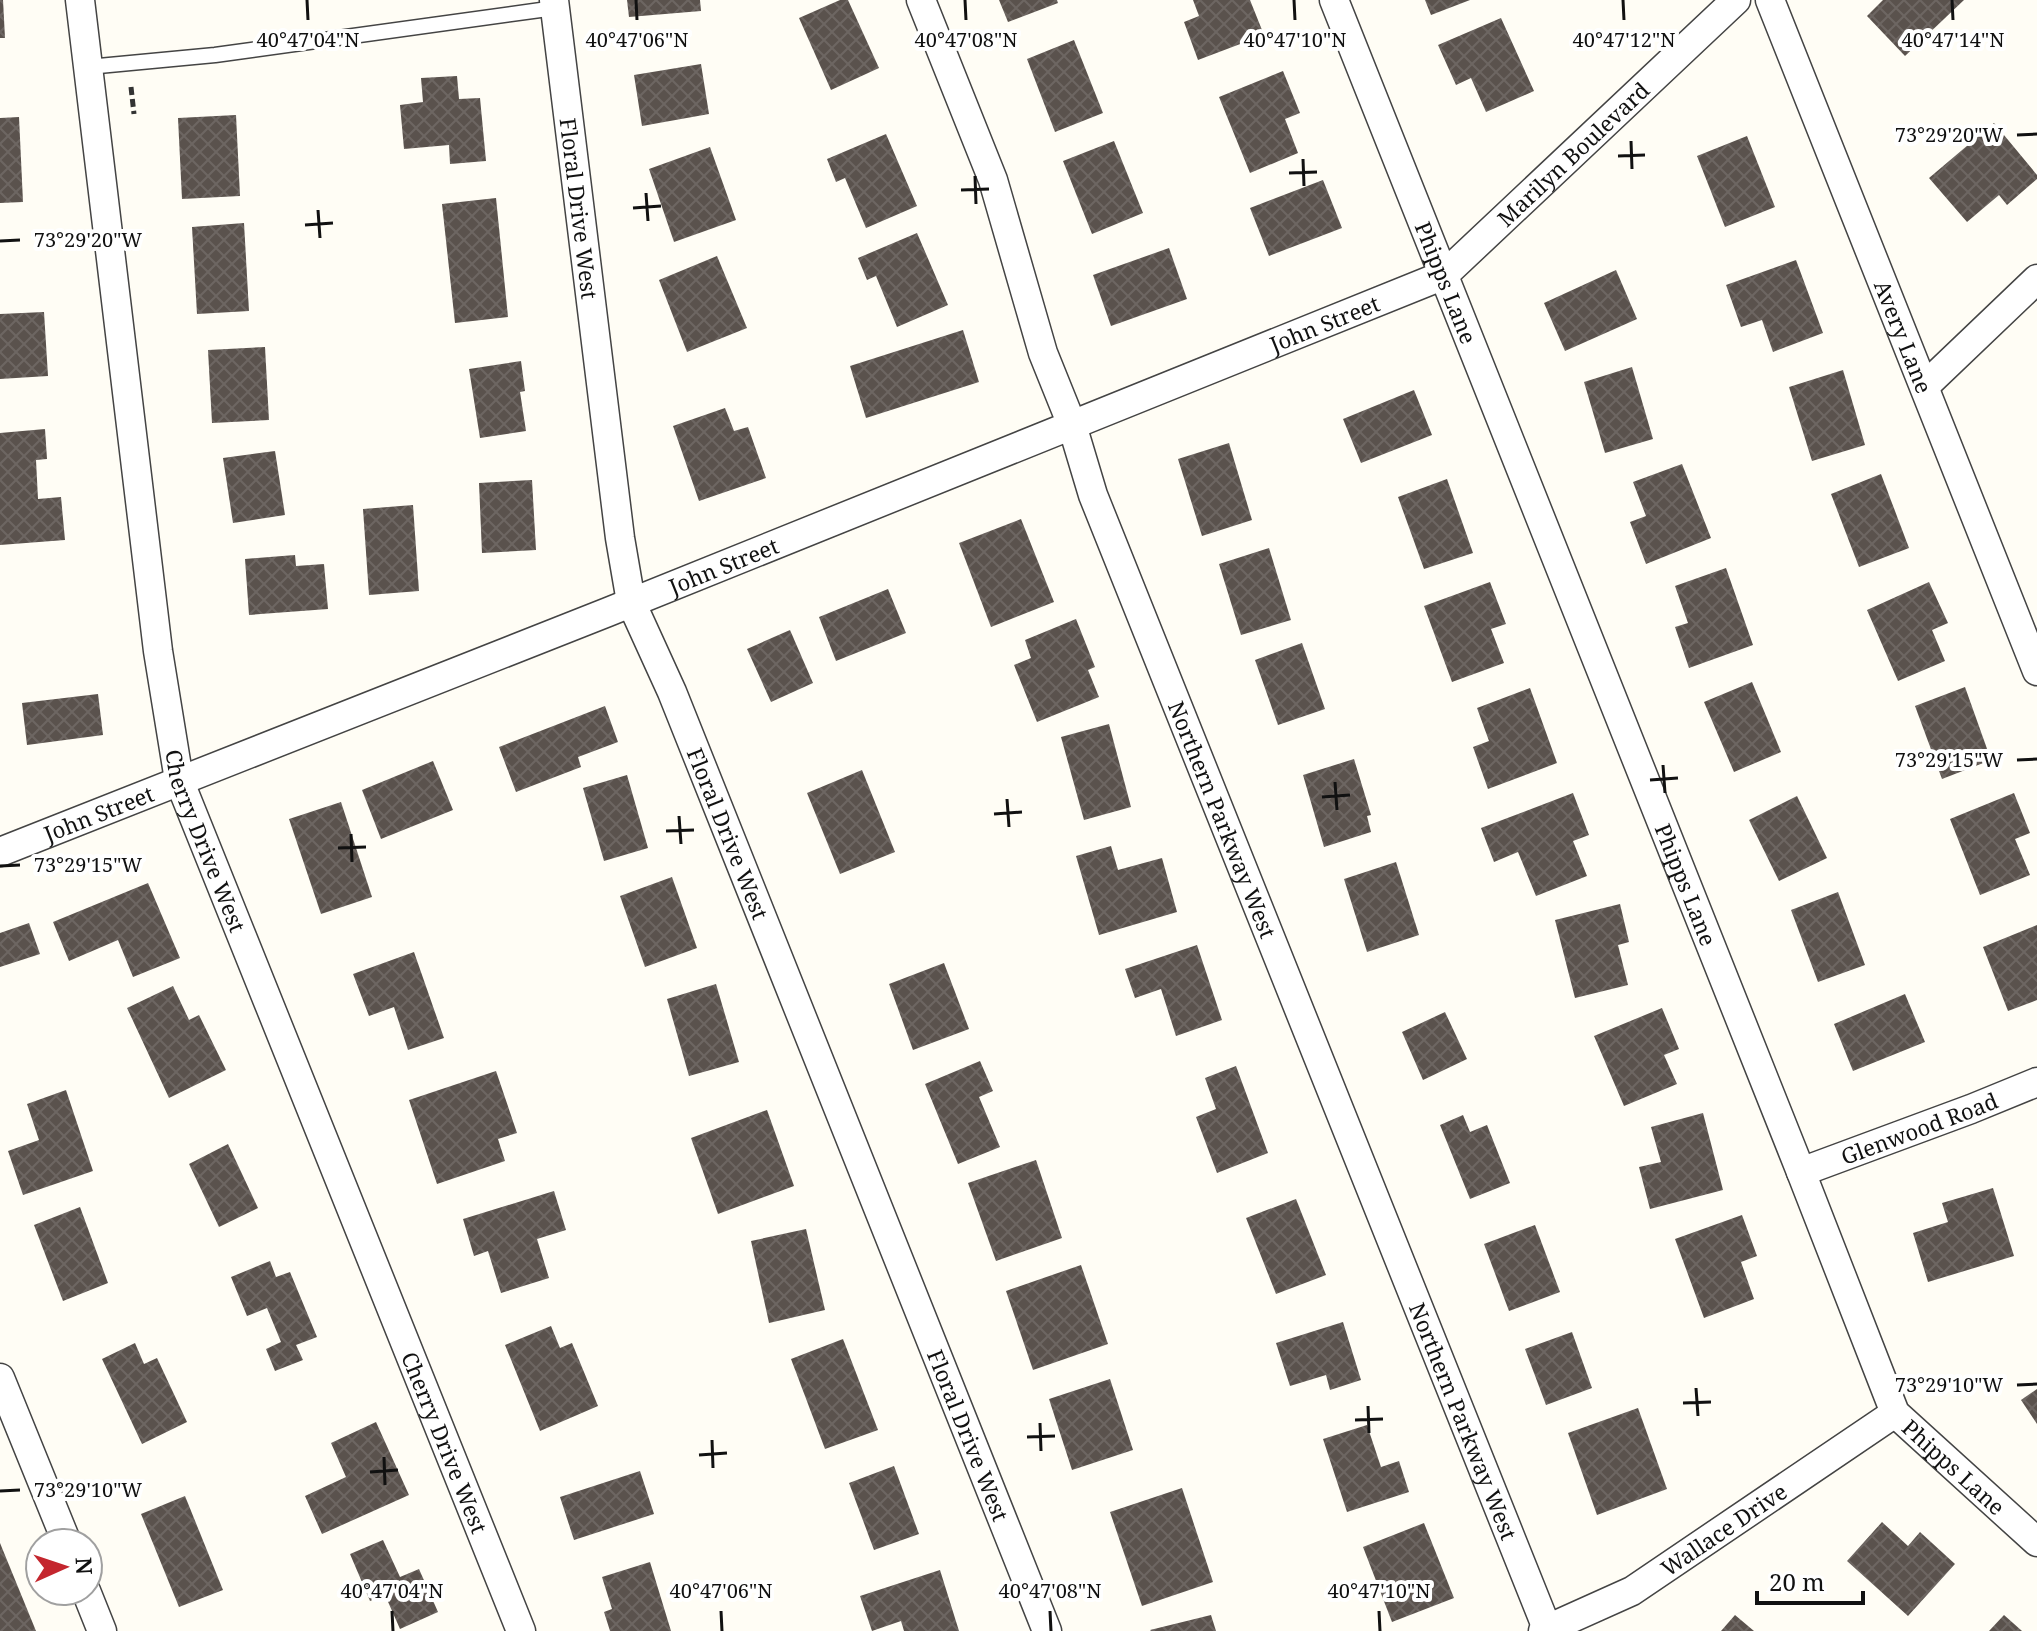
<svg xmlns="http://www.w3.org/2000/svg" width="2037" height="1631" font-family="'Noto Serif',serif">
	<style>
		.building { fill: url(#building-cross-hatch) }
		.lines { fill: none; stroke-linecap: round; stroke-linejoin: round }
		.lane-casing { stroke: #444; stroke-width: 17 }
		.street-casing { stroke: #444; stroke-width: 31 }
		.path { stroke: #333; stroke-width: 5; stroke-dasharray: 8 4; stroke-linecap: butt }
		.lane { stroke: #fff; stroke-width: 14 }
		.street { stroke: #fff; stroke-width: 28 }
		.ticks { fill: none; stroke: #111; stroke-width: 3 }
		.labels { text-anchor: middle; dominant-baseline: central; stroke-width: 8; stroke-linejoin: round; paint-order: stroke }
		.street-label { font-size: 22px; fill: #111; stroke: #fff }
		.ticks-label { font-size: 20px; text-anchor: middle; fill: #111; stroke: #fff; stroke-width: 8; stroke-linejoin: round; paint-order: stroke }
	</style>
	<defs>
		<pattern id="building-cross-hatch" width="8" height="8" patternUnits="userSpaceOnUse" patternTransform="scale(2)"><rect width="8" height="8" fill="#5a524d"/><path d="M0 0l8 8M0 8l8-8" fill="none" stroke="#6d6662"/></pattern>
	</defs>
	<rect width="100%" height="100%" fill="#fffdf5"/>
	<g class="building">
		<polygon points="0,0 3,0 5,38 0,38"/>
		<polygon points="627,0 700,0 701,11 629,17"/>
		<polygon points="840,0 848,0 879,68 831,90 799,18"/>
		<polygon points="999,0 1057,0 1058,3 1008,22"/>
		<polygon points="1193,0 1250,0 1264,35 1198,60 1184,22 1199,16"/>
		<polygon points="1425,0 1470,0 1431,15"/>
		<polygon points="1883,0 1964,0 1905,56 1867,16"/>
		<polygon points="1501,18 1534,91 1486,112 1471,78 1456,85 1438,45"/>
		<polygon points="1074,40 1103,113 1055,132 1027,59"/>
		<polygon points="701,64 709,114 642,126 634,75"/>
		<polygon points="1283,71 1300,113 1285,119 1298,153 1250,173 1219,97"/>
		<polygon points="457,76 459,99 480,98 486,161 450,164 449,145 404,149 400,105 423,102 421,78"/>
		<polygon points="236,115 240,196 182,199 178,118"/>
		<polygon points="19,117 23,202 0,203 0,118"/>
		<polygon points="1994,123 2037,175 2037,179 2007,205 1999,195 1967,222 1929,178"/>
		<polygon points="886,134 917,206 866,228 845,178 836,182 827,159"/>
		<polygon points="1747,136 1775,207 1725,227 1697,156"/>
		<polygon points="1114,141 1143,213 1092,234 1063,161"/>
		<polygon points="710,147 736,220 674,242 649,169"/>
		<polygon points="1323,180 1342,228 1269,256 1250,208"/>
		<polygon points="496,198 508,317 455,323 442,204"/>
		<polygon points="244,223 249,311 197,314 192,227"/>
		<polygon points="917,233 948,305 897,327 876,276 867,280 858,258"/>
		<polygon points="1169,248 1187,299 1111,326 1093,275"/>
		<polygon points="717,256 747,328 687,352 659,280"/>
		<polygon points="1796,260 1823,333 1773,352 1762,320 1741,327 1726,285"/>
		<polygon points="1616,270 1637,319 1565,351 1544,303"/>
		<polygon points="44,312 48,376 0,379 0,314"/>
		<polygon points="963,330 979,382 866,418 850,366"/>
		<polygon points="265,347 269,420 212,423 208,350"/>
		<polygon points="521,361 525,391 520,392 526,431 480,438 469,369"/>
		<polygon points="1632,367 1653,439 1605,453 1584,382"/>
		<polygon points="1843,370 1865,445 1812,461 1789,387"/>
		<polygon points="1414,390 1432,435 1361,463 1343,419"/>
		<polygon points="725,408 734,431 748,427 766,478 699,501 673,426"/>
		<polygon points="45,429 47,459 36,460 38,499 61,497 65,540 0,545 0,433"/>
		<polygon points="1229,443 1252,520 1202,536 1178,459"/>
		<polygon points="275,451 285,515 233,523 223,458"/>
		<polygon points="1682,464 1711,538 1646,564 1630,522 1646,516 1633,482"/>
		<polygon points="1881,474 1909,548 1859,567 1831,494"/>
		<polygon points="1447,479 1473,553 1424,569 1398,497"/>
		<polygon points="532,480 536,550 482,553 479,483"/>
		<polygon points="413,505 419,591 369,595 363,509"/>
		<polygon points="1021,519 1054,602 991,627 959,543"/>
		<polygon points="1269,548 1291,620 1241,635 1219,564"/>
		<polygon points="295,555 296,566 324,564 328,609 249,615 245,559"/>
		<polygon points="1726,568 1753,645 1689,668 1675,627 1688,623 1675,586"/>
		<polygon points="1490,582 1506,624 1491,629 1504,663 1452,682 1424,606"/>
		<polygon points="1929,582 1948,623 1932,630 1945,661 1898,681 1867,610"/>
		<polygon points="888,589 906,633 836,661 819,617"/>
		<polygon points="1076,619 1095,667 1088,670 1099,697 1037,722 1014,665 1031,658 1025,640"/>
		<polygon points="790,630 813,683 771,702 747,649"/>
		<polygon points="1302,643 1325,709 1278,725 1255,660"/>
		<polygon points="1752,682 1781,752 1734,772 1704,702"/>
		<polygon points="1965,687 1991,760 1942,779 1915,706"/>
		<polygon points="1530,688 1557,763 1488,789 1473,747 1489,741 1477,708"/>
		<polygon points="98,694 103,735 27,745 22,703"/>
		<polygon points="605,706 618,742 578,757 581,767 516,792 499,747"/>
		<polygon points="1109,724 1131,807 1084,820 1061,737"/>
		<polygon points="1354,759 1371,815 1367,816 1371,832 1324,847 1303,775"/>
		<polygon points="433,761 453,810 381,839 362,790"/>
		<polygon points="862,770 895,852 840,874 807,793"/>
		<polygon points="627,775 648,848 604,861 583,788"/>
		<polygon points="1573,793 1589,835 1573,841 1587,876 1536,896 1518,852 1494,862 1481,828"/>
		<polygon points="2014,793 2030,833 2015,839 2030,875 1980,895 1950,819"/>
		<polygon points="1797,796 1827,858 1779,881 1749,820"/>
		<polygon points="341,802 372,897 321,914 289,819"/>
		<polygon points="1111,846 1118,870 1162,858 1177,912 1099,935 1076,856"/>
		<polygon points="1396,862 1419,935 1367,952 1344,879"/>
		<polygon points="672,877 697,948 645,967 620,896"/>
		<polygon points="148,883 180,958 133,977 118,940 69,961 53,922"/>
		<polygon points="1838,892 1865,965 1818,982 1791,910"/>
		<polygon points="1620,904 1629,942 1618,945 1628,985 1575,998 1555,920"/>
		<polygon points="29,923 40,954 0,967 0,933"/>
		<polygon points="2037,925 2037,1000 2008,1011 1983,947"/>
		<polygon points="1197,945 1222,1020 1176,1036 1161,989 1135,998 1125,969"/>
		<polygon points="414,952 444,1038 408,1050 394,1007 369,1016 353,974"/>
		<polygon points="944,963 969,1029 913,1050 889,984"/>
		<polygon points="716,984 739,1062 689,1076 667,999"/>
		<polygon points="173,986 189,1020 199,1015 226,1070 169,1098 127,1008"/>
		<polygon points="1905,994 1925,1042 1853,1071 1834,1024"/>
		<polygon points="1662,1008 1679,1049 1664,1055 1677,1084 1624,1106 1594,1036"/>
		<polygon points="1445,1012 1467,1059 1423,1080 1402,1032"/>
		<polygon points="980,1061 993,1091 979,1097 1000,1147 958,1164 925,1084"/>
		<polygon points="1236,1066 1268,1153 1217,1173 1196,1117 1216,1109 1205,1078"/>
		<polygon points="496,1071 517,1133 498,1139 505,1161 437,1184 409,1100"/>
		<polygon points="66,1090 93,1171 23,1195 8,1151 39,1140 27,1104"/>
		<polygon points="767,1110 794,1186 718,1214 691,1138"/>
		<polygon points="1703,1113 1723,1190 1650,1209 1639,1167 1661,1162 1651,1127"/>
		<polygon points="1463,1115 1470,1132 1487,1125 1510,1183 1470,1199 1440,1125"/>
		<polygon points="228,1144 258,1208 219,1227 189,1164"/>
		<polygon points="1036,1160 1062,1238 996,1261 968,1183"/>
		<polygon points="1993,1188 2014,1256 1928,1282 1913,1233 1948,1222 1942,1203"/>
		<polygon points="554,1191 566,1230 537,1239 549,1278 501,1293 488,1251 474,1256 463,1219"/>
		<polygon points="1296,1199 1326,1275 1276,1294 1246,1218"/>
		<polygon points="80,1207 108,1283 63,1301 34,1225"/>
		<polygon points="1742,1215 1757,1256 1741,1262 1754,1299 1704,1318 1675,1239"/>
		<polygon points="1535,1225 1560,1292 1509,1311 1484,1244"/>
		<polygon points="806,1229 825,1310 769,1323 751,1241"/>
		<polygon points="270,1261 276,1277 290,1272 317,1337 296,1345 303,1360 275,1371 266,1349 281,1342 267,1308 247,1316 231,1277"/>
		<polygon points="1081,1265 1108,1344 1033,1370 1006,1291"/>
		<polygon points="1343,1322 1361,1380 1330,1390 1326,1375 1290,1386 1276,1343"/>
		<polygon points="551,1326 560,1348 572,1343 598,1406 540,1431 505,1345"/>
		<polygon points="1572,1332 1592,1388 1546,1405 1525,1349"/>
		<polygon points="843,1339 878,1430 825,1449 791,1359"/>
		<polygon points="135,1343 144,1364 157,1358 187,1422 142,1444 102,1359"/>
		<polygon points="1110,1379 1133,1450 1072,1470 1049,1399"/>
		<polygon points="2037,1389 2037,1424 2021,1400"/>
		<polygon points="1638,1408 1667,1489 1597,1515 1568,1433"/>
		<polygon points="376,1422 409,1495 322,1534 305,1496 346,1477 331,1443"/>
		<polygon points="1367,1425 1381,1467 1399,1461 1409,1492 1347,1512 1323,1439"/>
		<polygon points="894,1466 919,1534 874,1550 849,1483"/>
		<polygon points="640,1471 654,1514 574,1540 560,1497"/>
		<polygon points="1182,1488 1213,1582 1142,1606 1110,1512"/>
		<polygon points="185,1496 223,1590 179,1607 141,1514"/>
		<polygon points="1882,1522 1908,1546 1920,1532 1955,1564 1908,1616 1847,1561"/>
		<polygon points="1424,1523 1454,1598 1392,1622 1363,1547"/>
		<polygon points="383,1540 400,1577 419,1569 438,1612 400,1629 385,1595 370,1601 350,1554"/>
		<polygon points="0,1543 36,1631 0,1631"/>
		<polygon points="650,1562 671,1631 610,1631 604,1612 612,1609 602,1577"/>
		<polygon points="940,1570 959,1631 904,1631 901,1621 872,1631 860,1596"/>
		<polygon points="1211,1615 1216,1631 1151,1631 1150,1630"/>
		<polygon points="1735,1615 1754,1631 1721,1631"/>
		<polygon points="2004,1615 2022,1631 1989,1631"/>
	</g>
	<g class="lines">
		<g class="lane-casing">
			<polyline id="lane" points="88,67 215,55 555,8"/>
		</g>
		<g class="street-casing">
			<g id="street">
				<path id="s1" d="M 80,0 L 158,651 L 179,780 L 521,1631"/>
				<path id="s2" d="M 554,0 L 620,538 L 631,602 L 672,692 L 1047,1631"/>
				<path id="s3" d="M 921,0 L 993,180 L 1043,353 L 1072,425 L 1093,495 L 1548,1631"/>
				<path id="s4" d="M 1334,0 L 1801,1172 L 1895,1413 L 2037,1542"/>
				<path id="s5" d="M 1770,0 L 2037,671"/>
				<polyline points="1925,386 2037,279"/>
				<path id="s6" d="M 0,852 L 608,612 L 1444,275 L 1736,0"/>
				<path id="s7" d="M 1801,1172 L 1971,1109 L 2037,1082"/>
				<polyline points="0,1378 67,1543"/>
				<polyline points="86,1591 102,1631"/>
				<path id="s8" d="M 1543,1631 L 1632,1591 L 1895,1413"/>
			</g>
		</g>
		<polyline class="path" points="131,87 134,114"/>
		<use href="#lane" class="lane"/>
		<use href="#street" class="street"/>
	</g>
	<path class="ticks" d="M 307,0 L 308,20M 636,0 L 637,20M 965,0 L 966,20M 1294,0 L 1295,20M 1623,0 L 1624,20M 1952,0 L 1953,20M 2017,135 L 2037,134M 1631,141 L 1632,169M 1618,156 L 1645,155M 1303,159 L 1304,186M 1289,173 L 1317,172M 975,176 L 976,204M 961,190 L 989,189M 646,193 L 648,221M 633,208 L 661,206M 318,210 L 320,238M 305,225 L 333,223M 0,241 L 20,240M 2017,760 L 2037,759M 1663,765 L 1665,793M 1650,780 L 1678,778M 1335,782 L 1337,810M 1322,797 L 1350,795M 1007,799 L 1009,827M 994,814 L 1022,812M 679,816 L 681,844M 666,831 L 694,830M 351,834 L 352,862M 338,848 L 366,847M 0,866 L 20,865M 2017,1385 L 2037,1384M 1696,1388 L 1698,1416M 1683,1403 L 1711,1402M 1368,1406 L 1369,1433M 1355,1420 L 1383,1419M 1040,1423 L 1041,1451M 1027,1437 L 1055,1436M 712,1440 L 713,1468M 699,1455 L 727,1453M 384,1457 L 385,1485M 370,1472 L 398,1470M 0,1491 L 20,1490M 392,1611 L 393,1631M 721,1611 L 722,1631M 1050,1611 L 1051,1631M 1379,1611 L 1380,1631"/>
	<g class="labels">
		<g class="street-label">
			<text stroke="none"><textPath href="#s6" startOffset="1732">Marilyn Boulevard</textPath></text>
			<text stroke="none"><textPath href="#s2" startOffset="210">Floral Drive West</textPath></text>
			<text stroke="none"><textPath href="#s4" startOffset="304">Phipps Lane</textPath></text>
			<text stroke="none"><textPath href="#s6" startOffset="1426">John Street</textPath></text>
			<text stroke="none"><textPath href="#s5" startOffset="362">Avery Lane</textPath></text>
			<text stroke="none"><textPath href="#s6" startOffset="778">John Street</textPath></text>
			<text stroke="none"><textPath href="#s6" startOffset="106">John Street</textPath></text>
			<text stroke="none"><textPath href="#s3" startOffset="874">Northern Parkway West</textPath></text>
			<text stroke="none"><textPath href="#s2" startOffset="858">Floral Drive West</textPath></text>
			<text stroke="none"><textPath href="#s1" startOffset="852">Cherry Drive West</textPath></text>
			<text stroke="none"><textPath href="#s4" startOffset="952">Phipps Lane</textPath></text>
			<text stroke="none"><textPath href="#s7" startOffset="126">Glenwood Road</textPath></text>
			<text stroke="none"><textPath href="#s3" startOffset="1522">Northern Parkway West</textPath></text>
			<text stroke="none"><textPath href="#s2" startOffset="1506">Floral Drive West</textPath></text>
			<text stroke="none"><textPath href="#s1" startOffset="1500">Cherry Drive West</textPath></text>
			<text stroke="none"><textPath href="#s4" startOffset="1600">Phipps Lane</textPath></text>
			<text stroke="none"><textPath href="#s8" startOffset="208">Wallace Drive</textPath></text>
		</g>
	</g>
	<g class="ticks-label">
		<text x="308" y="47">40°47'04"N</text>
		<text x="637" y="47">40°47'06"N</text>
		<text x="966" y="47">40°47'08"N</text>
		<text x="1295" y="47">40°47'10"N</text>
		<text x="1624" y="47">40°47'12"N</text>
		<text x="1953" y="47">40°47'14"N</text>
		<text x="1949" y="142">73°29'20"W</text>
		<text x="88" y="247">73°29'20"W</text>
		<text x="1949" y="767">73°29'15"W</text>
		<text x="88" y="872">73°29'15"W</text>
		<text x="1949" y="1392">73°29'10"W</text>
		<text x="88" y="1497">73°29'10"W</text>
		<text x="392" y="1598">40°47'04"N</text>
		<text x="721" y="1598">40°47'06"N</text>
		<text x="1050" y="1598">40°47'08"N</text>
		<text x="1379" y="1598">40°47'10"N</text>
	</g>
	<g transform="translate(64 1567) rotate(87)"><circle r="38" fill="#ffffff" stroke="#a0a0a0" stroke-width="2"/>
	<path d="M0-6L14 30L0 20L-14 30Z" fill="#c4262e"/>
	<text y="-12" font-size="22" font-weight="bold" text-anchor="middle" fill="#111111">N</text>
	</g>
	<path d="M1757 1591v12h106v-12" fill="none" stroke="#111111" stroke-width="4"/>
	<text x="1769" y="1591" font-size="24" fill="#111111" stroke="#ffffff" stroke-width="6" paint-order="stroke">20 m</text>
</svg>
